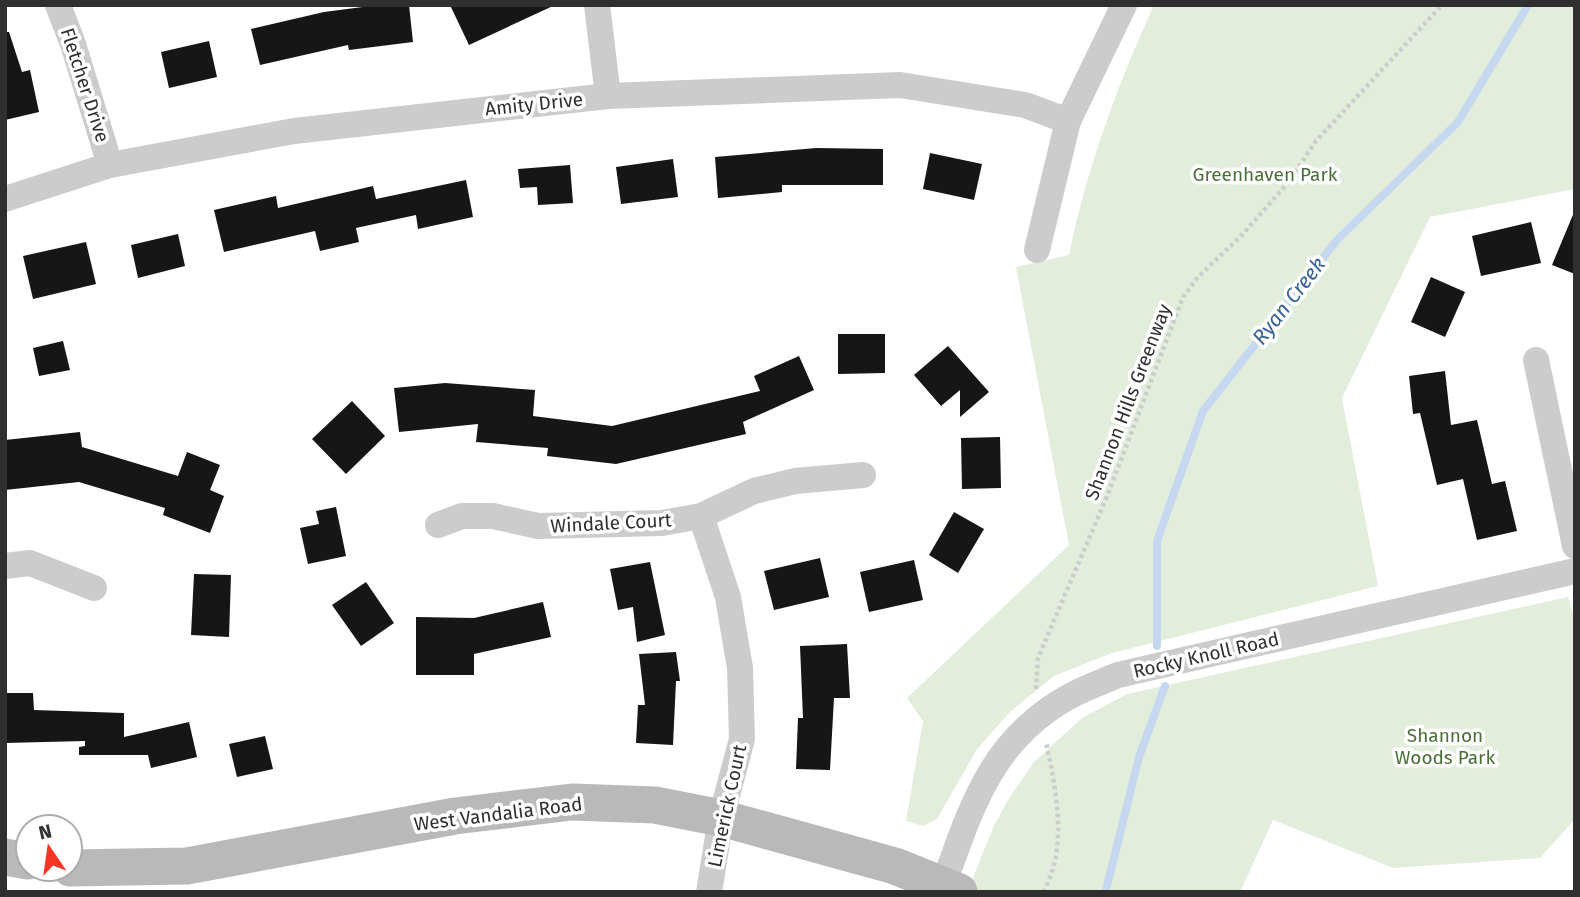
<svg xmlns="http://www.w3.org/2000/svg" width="1580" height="897" font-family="'Fira Sans',sans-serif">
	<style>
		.green { fill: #e2eddc }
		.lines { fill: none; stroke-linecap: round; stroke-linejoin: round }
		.stream { stroke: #c6d8ef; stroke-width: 8 }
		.building { fill: #161616 }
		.path { stroke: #ccc; stroke-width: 4.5; stroke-dasharray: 3.5 3.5; stroke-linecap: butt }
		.minor { stroke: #ccc; stroke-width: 26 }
		.secondary { stroke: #b9b9b9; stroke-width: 37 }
		.labels { text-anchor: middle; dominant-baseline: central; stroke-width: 7; stroke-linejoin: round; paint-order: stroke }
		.street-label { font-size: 19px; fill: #2f2f2f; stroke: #fff }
		.park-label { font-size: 19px; fill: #496f38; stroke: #fff }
		.water-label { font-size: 21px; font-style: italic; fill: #366298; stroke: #fff }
	</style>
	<rect width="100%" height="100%" fill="#fff"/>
	<g class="green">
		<path d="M 1154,5 L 1575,5 L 1575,189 L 1430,217 L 1342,398 L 1378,586 L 1112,653 L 1054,676 L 1010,712 L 977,749 L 937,819 L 923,826 L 906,821 L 923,721 L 907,698 L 1069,545 L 1016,267 L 1069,255 C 1087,168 1117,86 1154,5 Z"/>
		<polygon points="1568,597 1575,620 1575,819 1540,858 1393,868 1273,820 1240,892 967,892 993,828 1009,798 1034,762 1082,718 1127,694"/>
	</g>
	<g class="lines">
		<g class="stream">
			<polyline points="1157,646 1157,541 1203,411 1337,240 1458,122 1528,5"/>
			<polyline points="1106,890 1139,757 1165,686"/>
		</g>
	</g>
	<g class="building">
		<polygon points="378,5 409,5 413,42 349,50 348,45 260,65 251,29 324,12"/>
		<polygon points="450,5 555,5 469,45"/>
		<polygon points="5,32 9,32 22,72 30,70 39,112 5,120"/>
		<polygon points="209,41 217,77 169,88 161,52"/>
		<polygon points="816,148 883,149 883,185 782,185 782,192 718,198 715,157"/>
		<polygon points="930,153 982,164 974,200 923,189"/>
		<polygon points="673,159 678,197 621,204 616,167"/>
		<polygon points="570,165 573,203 538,205 537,187 520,188 518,169"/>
		<polygon points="466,180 473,217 418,229 416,215 356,228 359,242 320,251 315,231 224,252 214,210 276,196 278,208 373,186 376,199"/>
		<polygon points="1575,210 1575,274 1552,265"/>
		<polygon points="1531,222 1541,263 1481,276 1472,236"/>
		<polygon points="178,234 185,266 138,278 131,245"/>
		<polygon points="86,242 96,284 33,299 23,256"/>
		<polygon points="1431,277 1465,292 1445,337 1411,322"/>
		<polygon points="838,334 885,334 885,373 838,374"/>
		<polygon points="63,341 70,370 39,376 33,348"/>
		<polygon points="948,346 989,392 960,417 960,390 941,406 914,375"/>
		<polygon points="799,356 814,390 743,422 746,434 616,464 547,456 548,448 476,442 478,424 399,432 394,388 445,383 535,390 533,416 612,426 760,391 754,376"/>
		<polygon points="1445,371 1451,425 1477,420 1492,484 1505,481 1517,531 1477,540 1463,479 1437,485 1420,413 1413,414 1409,376"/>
		<polygon points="352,401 385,436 346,474 312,439"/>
		<polygon points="80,432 82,447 178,476 187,452 220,465 210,490 224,496 210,533 163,515 165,508 79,482 5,490 5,440"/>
		<polygon points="1000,437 1001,488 962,489 961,438"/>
		<polygon points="336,507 346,556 308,564 300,528 319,524 316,511"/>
		<polygon points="954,512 984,529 958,573 929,555"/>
		<polygon points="820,558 829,597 774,610 764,571"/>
		<polygon points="914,560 923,600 869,612 860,572"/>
		<polygon points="650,562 665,635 637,642 633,607 618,610 610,569"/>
		<polygon points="194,574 231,575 229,637 191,635"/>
		<polygon points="366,582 394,623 361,646 332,605"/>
		<polygon points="543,602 551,637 474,654 474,675 416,675 416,617 474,618"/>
		<polygon points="847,644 850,698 834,698 830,770 796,769 798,718 803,718 800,646"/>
		<polygon points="676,652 680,681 676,681 673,745 636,743 638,705 645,705 639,654"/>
		<polygon points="5,693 33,693 34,710 124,713 124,737 189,722 197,757 151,768 148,755 79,755 79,747 85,746 85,741 5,743"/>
		<polygon points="265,736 273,769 237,777 229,744"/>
	</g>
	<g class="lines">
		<g class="path">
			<polyline points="1036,689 1038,658 1108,494 1183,297 1199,276 1242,235 1287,184 1316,141 1442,5"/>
			<path d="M 1044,892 C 1048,882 1053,871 1055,861 C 1063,822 1054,780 1046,742"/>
		</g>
		<g class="minor">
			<polyline points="58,5 73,44 110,165"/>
			<polyline points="597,5 608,96"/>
			<polyline points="5,199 110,165 294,131 608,96 900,85 1025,105 1068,121"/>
			<polyline points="1037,250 1068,121 1124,5"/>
			<polyline points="1536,360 1575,546"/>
			<polyline points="701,516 728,597 740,668 742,739 721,818 709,892"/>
			<polyline points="438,525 462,516 493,516 538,526 662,523 701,516 754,491 795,481 863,475"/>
			<polyline points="5,566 30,563 94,588"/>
			<path d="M 943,886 C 972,805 992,737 1074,694 C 1088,687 1104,681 1118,675 L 1575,571"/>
		</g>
		<g class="secondary">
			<polyline points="5,857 28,861"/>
			<polyline points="70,868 187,866 455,816 572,802 655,805 721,818 895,866 959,892"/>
		</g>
	</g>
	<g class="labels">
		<g class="street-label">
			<text transform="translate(85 85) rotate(72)">Fletcher Drive</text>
			<text transform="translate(534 104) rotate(-6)">Amity Drive</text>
			<text transform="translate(1128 402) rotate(-69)">Shannon Hills Greenway</text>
			<text transform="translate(611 523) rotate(-3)">Windale Court</text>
			<text transform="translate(1206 655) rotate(-13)">Rocky Knoll Road</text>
			<text transform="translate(727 806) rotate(-78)">Limerick Court</text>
			<text transform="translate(498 814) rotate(-7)">West Vandalia Road</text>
		</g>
		<g class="park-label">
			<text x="1265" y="174">Greenhaven Park</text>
			<text x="1445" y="735">Shannon<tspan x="1445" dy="22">Woods Park</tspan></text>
		</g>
		<g class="water-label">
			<text transform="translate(1289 301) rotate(-52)">Ryan Creek</text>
		</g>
	</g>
	<rect width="1580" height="897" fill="none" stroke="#2f2f2f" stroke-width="14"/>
	<g transform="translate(49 848) rotate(347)"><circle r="33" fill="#ffffff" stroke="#acacac" stroke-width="2"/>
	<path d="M0-5L12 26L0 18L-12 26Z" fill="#f33724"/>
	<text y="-10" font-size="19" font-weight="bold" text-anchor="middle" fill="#2f2f2f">N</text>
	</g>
</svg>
